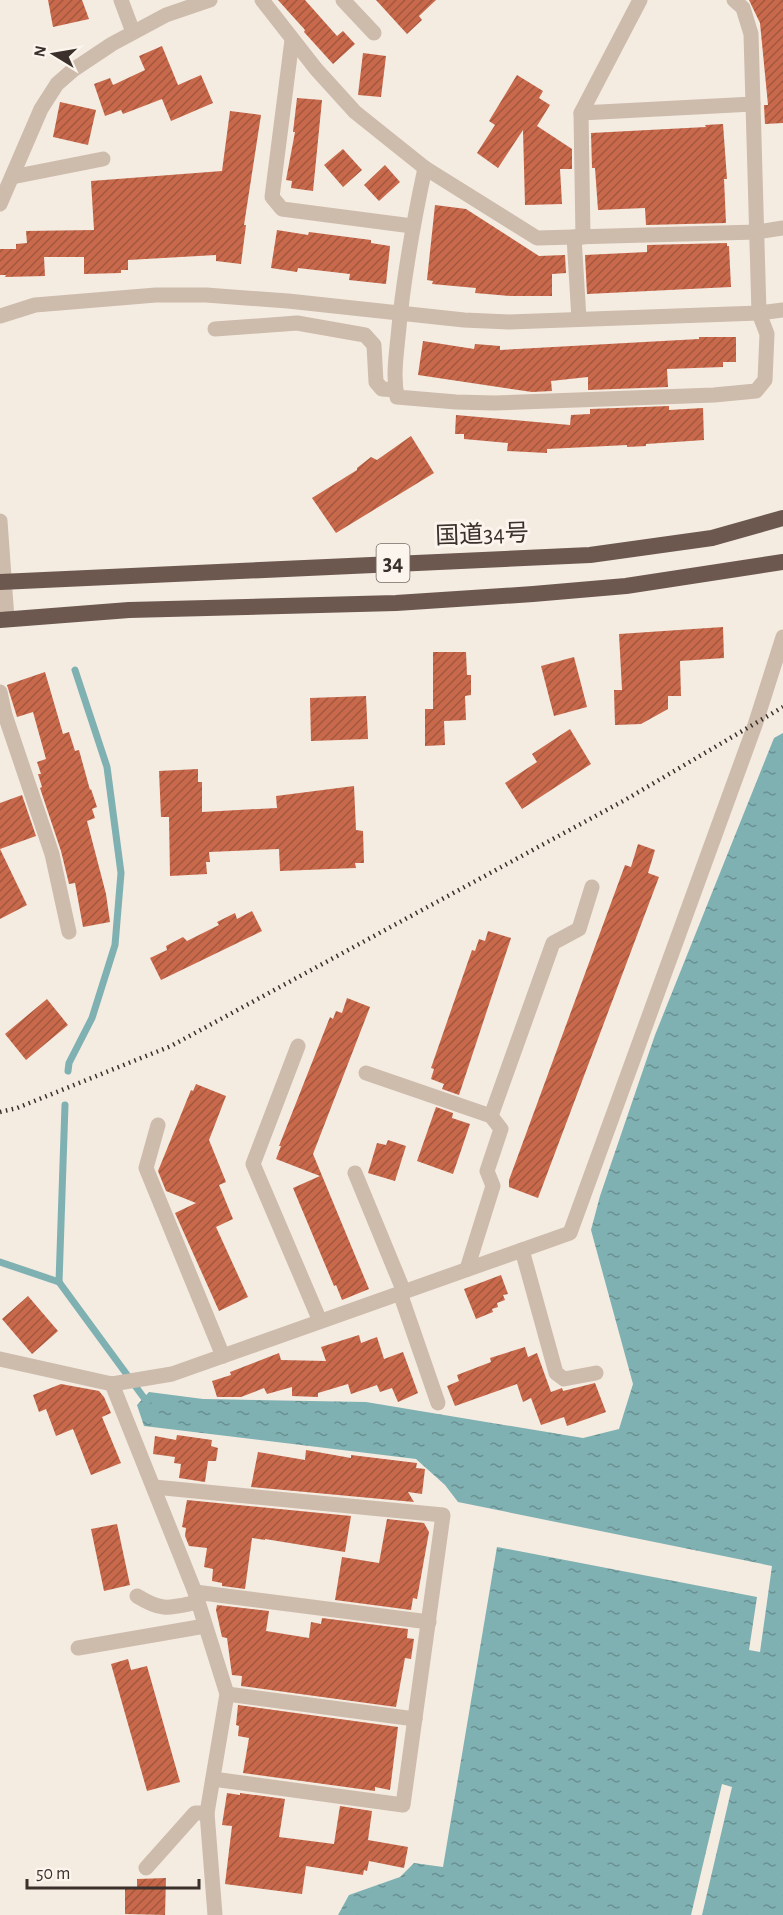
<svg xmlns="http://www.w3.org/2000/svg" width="783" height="1915" font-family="'Alegreya Sans','Noto Sans JP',sans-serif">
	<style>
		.water { fill: url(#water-ripples) }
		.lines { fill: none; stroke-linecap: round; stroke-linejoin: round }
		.stream { stroke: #7fb0b2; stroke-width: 7 }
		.building { fill: url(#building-hatch) }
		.minor { stroke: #cdbbac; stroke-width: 15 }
		.tertiary { stroke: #cdbbac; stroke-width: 15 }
		.trunk { stroke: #6c584f; stroke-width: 16 }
		.rail { stroke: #3b302b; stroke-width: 4.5; stroke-dasharray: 1.5 4.5; stroke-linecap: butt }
		.labels { text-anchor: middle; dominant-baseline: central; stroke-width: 6; stroke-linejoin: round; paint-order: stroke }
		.shield { fill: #fbf5ee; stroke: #756b66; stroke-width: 1.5 }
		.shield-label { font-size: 22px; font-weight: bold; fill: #3b302b }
		.street-label { font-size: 24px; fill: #3b302b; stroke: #fbf5ee }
	</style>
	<defs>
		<pattern id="water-ripples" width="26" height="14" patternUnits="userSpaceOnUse" patternTransform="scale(1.5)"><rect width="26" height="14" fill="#7fb0b2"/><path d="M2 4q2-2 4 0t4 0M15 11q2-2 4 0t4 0" fill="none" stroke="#699091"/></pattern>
		<pattern id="building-hatch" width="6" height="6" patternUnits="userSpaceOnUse" patternTransform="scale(1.5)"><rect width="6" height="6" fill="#c8694b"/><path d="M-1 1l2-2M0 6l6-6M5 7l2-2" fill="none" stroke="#a4573f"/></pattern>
	</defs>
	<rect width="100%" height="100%" fill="#f4ebe1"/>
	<polygon class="water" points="783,733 783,1915 702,1915 732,1787 722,1784 691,1915 338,1915 349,1895 400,1877 414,1863 443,1867 497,1547 757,1597 749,1650 760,1652 772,1566 458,1502 445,1485 416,1459 144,1426 137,1405 149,1392 203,1399 366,1402 583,1438 619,1429 633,1384 591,1230 600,1196 655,1035 774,738"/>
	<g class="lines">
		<g class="stream">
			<polyline points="68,1071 69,1063 92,1018 115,945 121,873 107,767 75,670"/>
			<polyline points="0,1262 59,1282 147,1402"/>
			<polyline points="59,1282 65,1105"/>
		</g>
	</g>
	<g class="building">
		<polygon points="48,0 82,0 89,19 53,27"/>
		<polygon points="278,0 305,0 337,36 343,31 355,44 333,64 304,32 305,30"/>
		<polygon points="376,0 436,0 419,16 422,20 407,34"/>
		<polygon points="749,0 783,0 783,123 765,124 764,105 768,105 760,23"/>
		<polygon points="162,46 178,85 201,75 213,103 171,121 162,99 123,114 121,110 105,116 94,84 110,78 113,85 145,70 139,56"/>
		<polygon points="363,53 386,56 381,97 358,95"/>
		<polygon points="517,75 543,91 539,98 550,105 537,126 572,149 572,169 560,169 562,204 525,205 523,130 498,168 477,153 495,125 489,121"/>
		<polygon points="297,98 322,100 313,191 291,188 292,181 286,180 295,132 293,132"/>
		<polygon points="60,102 96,110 88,145 53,137"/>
		<polygon points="230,111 261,115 244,225 246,225 241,264 216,261 216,255 128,260 128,270 121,270 121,273 84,274 84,257 44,257 45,276 5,277 6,275 0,275 0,249 16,249 16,244 27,243 26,231 94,230 91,181 222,171"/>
		<polygon points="723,124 727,179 724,179 726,223 646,225 645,208 598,210 595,168 592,168 591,133 706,127 705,125"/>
		<polygon points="343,149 362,170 343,187 324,165"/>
		<polygon points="385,165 400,182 379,201 364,185"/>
		<polygon points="435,205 466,209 539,256 565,255 566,273 552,274 552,296 511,296 475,293 476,288 432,284 433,281 427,280"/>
		<polygon points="277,230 308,235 309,232 371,240 371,243 390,246 386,284 349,280 350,274 298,268 297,272 271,268"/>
		<polygon points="727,243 727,246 729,246 731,287 587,294 585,255 647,252 647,245"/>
		<polygon points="699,337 736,337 736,362 723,362 723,367 667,369 668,387 588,390 588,377 551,381 552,391 532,392 418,375 423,341 474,349 475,344 500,346 500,350 699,339"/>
		<polygon points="669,406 669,410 703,408 704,440 646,444 646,446 627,447 627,445 547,449 547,453 507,451 508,443 464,439 464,434 455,434 456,415 570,425 571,415 590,414 590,409"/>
		<polygon points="411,436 434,473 336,533 312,498 357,470 357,468 371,457 377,460"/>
		<polygon points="723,627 724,658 680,661 681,696 668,696 668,709 641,724 615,725 614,690 622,690 619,634"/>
		<polygon points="433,652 466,652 467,675 471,675 471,695 465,696 466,720 444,721 445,745 425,746 425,709 433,709"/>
		<polygon points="574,657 587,707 554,716 541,666"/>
		<polygon points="45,672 63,734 69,732 75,751 79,750 90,790 91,789 97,807 92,809 95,818 87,821 106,894 110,922 83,927 75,883 69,884 61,851 40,788 42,787 38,774 41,774 37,762 46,759 33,712 17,717 7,685"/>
		<polygon points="366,696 368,739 311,741 310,698"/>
		<polygon points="570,729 591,764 522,809 505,783 537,762 532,754"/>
		<polygon points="198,769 198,782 202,782 202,812 277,808 276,796 354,786 356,830 363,831 364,863 355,863 356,868 280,871 279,849 209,852 210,862 206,862 207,874 170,876 169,817 161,817 159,771"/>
		<polygon points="22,795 36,836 0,849 0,803"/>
		<polygon points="638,844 655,850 648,873 659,877 538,1198 509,1187 509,1180 625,865 631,867"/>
		<polygon points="0,849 27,905 0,919"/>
		<polygon points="252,911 262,931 161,980 150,958 167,950 166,946 183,937 187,941 219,925 217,922 235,913 237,919"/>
		<polygon points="488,931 511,938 459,1095 442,1089 444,1084 431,1079 434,1069 431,1068 472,950 475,951 479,939 485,941"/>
		<polygon points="347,998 370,1007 313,1154 369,1289 342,1300 336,1285 334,1286 293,1188 320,1176 276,1159 281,1146 279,1146 330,1017 333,1019 336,1011 342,1013"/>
		<polygon points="47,999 68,1025 26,1060 5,1034"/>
		<polygon points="196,1084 226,1096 209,1140 226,1182 219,1185 233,1219 216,1227 248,1297 219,1311 175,1213 196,1203 166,1191 158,1171 191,1090 193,1091"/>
		<polygon points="436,1107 453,1113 452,1118 470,1124 453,1174 417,1161"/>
		<polygon points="388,1140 406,1146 395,1181 368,1173 377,1143 386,1145"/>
		<polygon points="501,1275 508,1294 503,1295 505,1300 497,1303 498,1307 492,1309 493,1312 476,1319 464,1289"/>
		<polygon points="28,1296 58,1331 32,1354 2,1319"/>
		<polygon points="359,1335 361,1343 377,1337 384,1359 403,1352 418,1393 398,1402 392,1388 380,1392 377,1385 351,1394 348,1384 318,1393 318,1397 292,1396 292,1387 267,1394 264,1388 241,1397 217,1397 212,1381 231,1375 230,1372 279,1353 281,1360 326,1361 321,1347"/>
		<polygon points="525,1347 528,1357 537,1353 551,1392 562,1388 563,1391 595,1383 606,1412 567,1426 564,1417 541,1425 531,1398 523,1402 517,1384 455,1406 447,1386 459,1381 457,1375 491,1362 490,1358"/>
		<polygon points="61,1384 99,1391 104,1397 111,1413 102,1417 121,1463 91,1475 73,1429 56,1436 46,1409 39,1412 33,1395"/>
		<polygon points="177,1435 212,1440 211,1446 218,1448 216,1461 208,1461 205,1482 179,1478 181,1464 174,1463 175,1457 153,1454 155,1436 176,1440"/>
		<polygon points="306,1450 351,1458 351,1455 417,1463 416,1468 425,1469 422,1494 408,1492 414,1502 251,1487 258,1452 305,1460"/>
		<polygon points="187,1500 351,1516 345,1552 265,1539 265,1540 252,1538 245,1589 222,1586 222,1583 212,1581 213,1569 204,1567 207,1548 189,1546 185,1536 186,1528 182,1527"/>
		<polygon points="387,1519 424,1523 429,1532 417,1599 413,1598 411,1610 335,1600 342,1557 379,1563"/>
		<polygon points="117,1524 130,1585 104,1591 91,1529"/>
		<polygon points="217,1605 269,1611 266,1631 309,1638 311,1622 321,1624 322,1618 408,1629 407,1638 414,1639 411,1659 405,1658 396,1707 241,1686 242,1676 232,1675 227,1638 222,1637 216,1610"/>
		<polygon points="128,1659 131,1670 147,1666 180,1782 147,1791 111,1664"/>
		<polygon points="238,1705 398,1727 390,1790 375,1787 375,1791 243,1773 249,1738 238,1736 239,1726 236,1725"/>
		<polygon points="227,1793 240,1795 240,1793 285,1799 279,1837 334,1844 340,1806 372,1811 368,1840 408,1847 404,1868 369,1861 367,1871 364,1870 363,1875 306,1866 302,1894 225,1884 232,1826 222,1825"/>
		<polygon points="166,1878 165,1915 125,1914 125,1887 137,1887 137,1879"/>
	</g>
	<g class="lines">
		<g class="minor">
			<polyline points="121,0 133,32"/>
			<path d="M 262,0 L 316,69 L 355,112 L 425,168 C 413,224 403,280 398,337 C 396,357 393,377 397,397 L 456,402 L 494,403 L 714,395 L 756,391 L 765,380 L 767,334 L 759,313 L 751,34 L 743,8 L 734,0"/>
			<polyline points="343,0 374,33"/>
			<polyline points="640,0 581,113 753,104"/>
			<polyline points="292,40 272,197 282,209 412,226"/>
			<polyline points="581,113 583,237"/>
			<polyline points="425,168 537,238 757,232 783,228"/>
			<polyline points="12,177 103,159"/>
			<polyline points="0,204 41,109 57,84 73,70 112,44 166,15 210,0"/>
			<polyline points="574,237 579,319"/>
			<polyline points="215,329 297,323 365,335 374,345 376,382 382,389 396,390"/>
			<polyline points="0,692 5,715 52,854 69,932"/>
			<polyline points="298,1046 253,1164 320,1321"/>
			<polyline points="366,1073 491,1116"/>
			<polyline points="158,1125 146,1168 223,1356"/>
			<polyline points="355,1173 404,1292"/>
			<polyline points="522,1250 556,1373 564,1379 596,1373"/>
			<polyline points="467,1269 493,1186 487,1171 501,1129 491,1116 553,943 579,929 592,887"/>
			<polyline points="400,1293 438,1403"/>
			<polyline points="0,1359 112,1384 172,1374 570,1233 755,725 783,637"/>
			<polyline points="112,1384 195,1592 227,1694 207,1813 215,1915"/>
			<polyline points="154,1487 443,1515 403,1805 213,1779"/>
			<polyline points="195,1592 429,1622"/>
			<path d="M 137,1596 C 163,1612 169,1608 198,1602"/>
			<polyline points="78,1648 205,1626"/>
			<polyline points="227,1694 415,1719"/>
			<polyline points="146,1868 195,1813 207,1813"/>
		</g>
		<g class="tertiary">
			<polyline points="0,316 35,305 156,295 206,295 288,301 464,320 509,322 759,313 783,310"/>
			<polyline points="0,521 7,619"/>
		</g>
		<g class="trunk">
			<polyline points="0,582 590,555 712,538 783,518"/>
			<polyline points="0,620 129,610 396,603 533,594 626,586 783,562"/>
		</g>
		<polyline class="rail" points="0,1112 17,1108 171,1046 625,800 783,707"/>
	</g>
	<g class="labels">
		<rect class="shield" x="376.5" y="544" width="33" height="38" rx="4.5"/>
		<g class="shield-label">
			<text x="393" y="563">34</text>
		</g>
		<g class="street-label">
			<text transform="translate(482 535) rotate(-2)">国道34号</text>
		</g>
	</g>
	<g transform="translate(54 54) rotate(281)" stroke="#fbf5ee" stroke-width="4.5" paint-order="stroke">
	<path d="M0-4.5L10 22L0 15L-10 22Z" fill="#3b302b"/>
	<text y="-9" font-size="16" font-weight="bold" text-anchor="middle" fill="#3b302b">N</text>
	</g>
	<path d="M27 1879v9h172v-9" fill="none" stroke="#3b302b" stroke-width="3"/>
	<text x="36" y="1879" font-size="18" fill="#3b302b" stroke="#fbf5ee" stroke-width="4.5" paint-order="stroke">50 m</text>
</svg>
